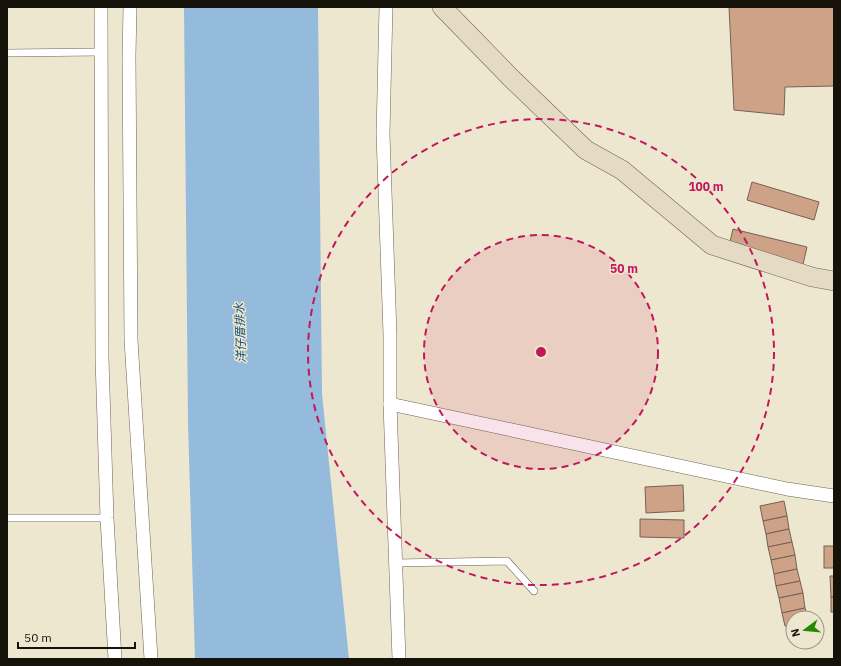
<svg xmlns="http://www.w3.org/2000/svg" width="841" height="666" font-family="'IBM Plex Sans','Noto Sans TC',sans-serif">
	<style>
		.water { fill: #94badc }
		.building { fill: #cea287; stroke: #756154 }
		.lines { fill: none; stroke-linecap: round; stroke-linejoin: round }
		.lane-casing { stroke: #6b6550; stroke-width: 8 }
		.street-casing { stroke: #6b6550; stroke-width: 14 }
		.secondary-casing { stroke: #6b6550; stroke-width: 20 }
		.lane { stroke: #fff; stroke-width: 7 }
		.street { stroke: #fff; stroke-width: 13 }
		.secondary { stroke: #e5dbc5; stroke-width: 19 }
		.ring { fill: none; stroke: #c2185b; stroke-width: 2; stroke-dasharray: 7 5 }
		.labels { text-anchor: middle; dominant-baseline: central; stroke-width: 3; stroke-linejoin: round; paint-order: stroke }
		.water-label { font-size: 12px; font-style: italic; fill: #124d79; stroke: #eee7d0 }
		.centre { fill: #c2185b; stroke: #eee7d0; stroke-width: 2 }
		.ring-label { font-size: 12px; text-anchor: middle; font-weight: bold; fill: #c2185b; stroke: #eee7d0; stroke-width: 3; stroke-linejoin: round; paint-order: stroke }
	</style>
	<rect width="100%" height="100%" fill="#eee7d0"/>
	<polygon class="water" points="184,7 318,7 322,394 349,659 195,659 188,423"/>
	<g class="building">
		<polygon points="729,7 834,7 834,86 785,87 784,115 734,110"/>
		<polygon points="752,182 819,202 814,220 747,200"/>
		<polygon points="733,229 807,247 801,273 727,254"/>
		<polygon points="683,485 684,511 646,513 645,487"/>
		<polygon points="784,501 787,516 763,521 760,506"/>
		<polygon points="787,516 789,529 766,534 763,521"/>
		<polygon points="640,519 684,520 684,538 640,537"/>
		<polygon points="789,529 792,542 768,547 766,534"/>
		<polygon points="792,542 795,555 771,560 768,547"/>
		<rect x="824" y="546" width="10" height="22"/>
		<polygon points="795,555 797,569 774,574 771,560"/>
		<polygon points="797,569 800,581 776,586 774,574"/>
		<polygon points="830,576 834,576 834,597 831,597"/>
		<polygon points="800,581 803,593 779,598 776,586"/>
		<polygon points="803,593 805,608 782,613 779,598"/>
		<rect x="831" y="597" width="3" height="15"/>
		<polygon points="805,608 808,618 793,618 793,625 785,626 782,613"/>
		<polygon points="793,625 793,638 790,639 788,626"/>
	</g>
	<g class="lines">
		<g class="lane-casing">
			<g id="lane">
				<polyline points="7,53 101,52"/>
				<polyline points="7,518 107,518"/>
				<polyline points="395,563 507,561 534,591"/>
			</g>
		</g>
		<g class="street-casing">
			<g id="street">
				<polyline points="101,7 102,358 107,518 115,659"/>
				<polyline points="130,7 129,56 131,340 151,659"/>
				<polyline points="386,7 383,134 390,334 390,404 399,659"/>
				<polyline points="390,404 787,489 834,496"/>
			</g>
		</g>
		<g class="secondary-casing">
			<polyline id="secondary" points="442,7 511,78 586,150 622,170 712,245 812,277 834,281"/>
		</g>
		<use href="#lane" class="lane"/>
		<use href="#street" class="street"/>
		<use href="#secondary" class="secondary"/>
	</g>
	<circle cx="541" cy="352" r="117" fill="#c2185b" fill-opacity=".12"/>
	<g class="ring">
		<circle cx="541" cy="352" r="117"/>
		<circle cx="541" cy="352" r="233"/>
	</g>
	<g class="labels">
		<g class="water-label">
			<text transform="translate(240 333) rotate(-92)">洋仔厝排水</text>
		</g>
	</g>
	<circle cx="541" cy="352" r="6" class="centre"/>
	<g class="ring-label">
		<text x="706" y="191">100 m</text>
		<text x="624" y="273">50 m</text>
	</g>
	<rect width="841" height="666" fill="none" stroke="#15120a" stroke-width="16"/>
	<g transform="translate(805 630) rotate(254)"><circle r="19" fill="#eee7d0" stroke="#979281"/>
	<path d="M0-3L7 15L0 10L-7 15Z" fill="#248a00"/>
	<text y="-6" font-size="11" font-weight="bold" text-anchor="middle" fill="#15120a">N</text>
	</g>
	<path d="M18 642v6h117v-6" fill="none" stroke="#15120a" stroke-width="2"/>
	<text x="24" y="642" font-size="12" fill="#15120a" stroke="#eee7d0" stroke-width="3" paint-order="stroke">50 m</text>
</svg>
